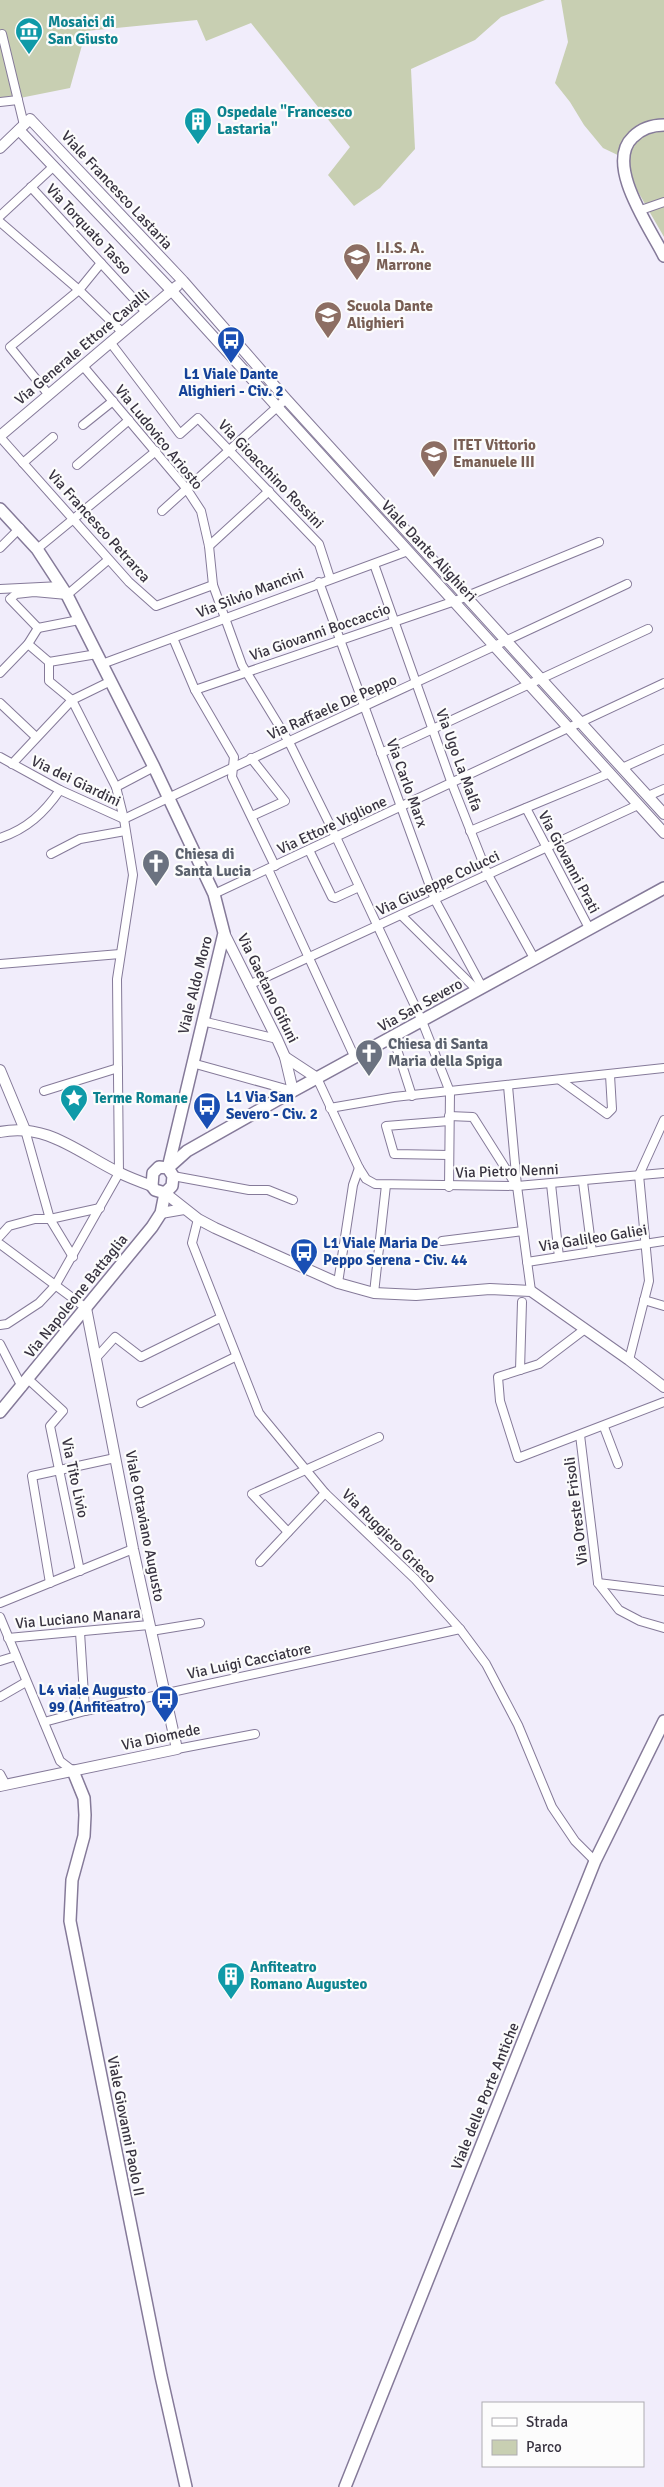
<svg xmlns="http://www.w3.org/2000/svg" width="664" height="2487" font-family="Signika,sans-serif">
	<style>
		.green { fill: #c8cfb2 }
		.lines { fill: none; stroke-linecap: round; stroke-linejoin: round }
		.minor-casing { stroke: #857a99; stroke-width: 10 }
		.tertiary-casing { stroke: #857a99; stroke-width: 12 }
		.secondary-casing { stroke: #857a99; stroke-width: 14 }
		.minor { stroke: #fff; stroke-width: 8 }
		.tertiary { stroke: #fff; stroke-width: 10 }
		.secondary { stroke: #fff; stroke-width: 11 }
		.labels { text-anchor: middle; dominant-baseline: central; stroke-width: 4.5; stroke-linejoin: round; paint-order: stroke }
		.culture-label { font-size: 15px; font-weight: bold; fill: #0d838f; stroke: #fcfcfc; text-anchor: start }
		.street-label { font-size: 15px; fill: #383340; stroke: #fcfcfc }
		.education-label { font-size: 15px; font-weight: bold; fill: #785e54; stroke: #fcfcfc; text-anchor: start }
		.transit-label { font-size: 15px; font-weight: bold; fill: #164399; stroke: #fcfcfc; text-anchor: start }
		.worship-label { font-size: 15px; font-weight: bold; fill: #5b616d; stroke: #fcfcfc; text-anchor: start }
	</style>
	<rect width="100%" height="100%" fill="#f1edfb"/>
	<g class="green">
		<polygon points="0,0 545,0 501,17 475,40 411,69 415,149 380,188 354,206 328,175 350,147 251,23 206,41 197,20 86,31 70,88 0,102"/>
		<polygon points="561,0 664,0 664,237 637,190 626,159 603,148 584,125 570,102 555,83 568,42"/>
	</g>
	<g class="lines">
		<g class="minor-casing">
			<g id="minor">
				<polyline points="2,34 24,125"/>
				<polyline points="0,102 18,100"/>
				<polyline points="31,187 146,312"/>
				<polyline points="641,210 664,202"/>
				<polyline points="0,216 54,166"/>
				<polyline points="0,222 79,290 122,332"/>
				<polyline points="110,342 180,434 198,418 319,544 330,578"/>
				<polyline points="83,366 186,488 201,511 209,546 213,585 242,665 289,742 336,837 422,1021 450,1092 449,1187"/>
				<polyline points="49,395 10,347 79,290 101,263"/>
				<polyline points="83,425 113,401"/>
				<polyline points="0,437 129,582 156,606 213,585"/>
				<polyline points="23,463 53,437"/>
				<polyline points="77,465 129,420"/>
				<polyline points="162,511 286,399"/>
				<polyline points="209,546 269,491"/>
				<polyline points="0,548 20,528"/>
				<polyline points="37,549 156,451"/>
				<polyline points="374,564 452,784 488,875 534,958"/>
				<polyline points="319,582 435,900 482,987"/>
				<polyline points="0,589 61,586"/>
				<polyline points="38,628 10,599 16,594 34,592 67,595 108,560"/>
				<polyline points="38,628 79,620"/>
				<polyline points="173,638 195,690 234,757 232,777 275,866"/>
				<polyline points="49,662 97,654"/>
				<polyline points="102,664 408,551"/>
				<polyline points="0,673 28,644 38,628"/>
				<polyline points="195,690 455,601 599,542"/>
				<polyline points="0,703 36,737"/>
				<polyline points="381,753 648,629"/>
				<path d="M 0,757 L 60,790 L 124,819 C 291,739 460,663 627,584"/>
				<polyline points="251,758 285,801 252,816"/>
				<polyline points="12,764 72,700 111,681"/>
				<polyline points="622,768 664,749"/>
				<polyline points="116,787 154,767"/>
				<polyline points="648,796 664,789"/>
				<polyline points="526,808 589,928"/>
				<polyline points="470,831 610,773"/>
				<path d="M 0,838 C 27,829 44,813 60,790"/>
				<polyline points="309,850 332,897 335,898 359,887"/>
				<polyline points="51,854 80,839 125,831"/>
				<polyline points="268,869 355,1058"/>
				<polyline points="214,894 664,683"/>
				<polyline points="401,915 477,990"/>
				<polyline points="0,964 120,954"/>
				<polyline points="249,985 638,805"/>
				<polyline points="202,1021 277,1039"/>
				<polyline points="393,1037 412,1096"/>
				<polyline points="192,1063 293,1091"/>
				<polyline points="317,1078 359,1168 366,1179 375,1184 517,1186 664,1173"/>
				<polyline points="560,1080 607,1114 612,1109 610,1075"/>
				<polyline points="508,1086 517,1186 531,1291"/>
				<polyline points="44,1091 118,1068"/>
				<polyline points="330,1108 394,1097 664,1068"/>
				<polyline points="449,1116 473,1117 516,1185"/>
				<polyline points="25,1130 50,1219 73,1257"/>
				<polyline points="449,1155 394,1154 386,1126 449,1121"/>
				<polyline points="173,1176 249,1190 268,1190 293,1200"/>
				<polyline points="583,1182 592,1252"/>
				<polyline points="551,1184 559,1257"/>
				<polyline points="198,1219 192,1243 259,1413 325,1493 415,1579 460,1629 486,1664 518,1725 552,1807 575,1841 595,1861"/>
				<polyline points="0,1236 9,1226 35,1219 50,1219 100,1208"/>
				<polyline points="442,1241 523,1231"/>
				<polyline points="0,1244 86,1308"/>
				<polyline points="527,1262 664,1241"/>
				<polyline points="338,1283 353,1185 359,1168"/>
				<polyline points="374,1293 386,1185"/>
				<polyline points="644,1300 664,1306"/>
				<polyline points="0,1325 7,1324 39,1303 55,1286 119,1173 117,979 133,875 124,819 116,787 72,700 49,681 49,662 28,644"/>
				<polyline points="585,1329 539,1364 498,1377 500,1401 518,1458 664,1402"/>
				<polyline points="0,1344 22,1387"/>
				<polyline points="96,1358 115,1337 141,1357 220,1318"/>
				<polyline points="629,1360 649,1281 639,1175 664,1120"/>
				<polyline points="520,1370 522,1302"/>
				<polyline points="28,1379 63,1411 50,1426 80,1571"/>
				<polyline points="141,1403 235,1357"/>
				<polyline points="604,1427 618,1464"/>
				<polyline points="580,1435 598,1583 619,1610 640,1621 664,1628"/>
				<polyline points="288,1532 252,1494 379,1437"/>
				<polyline points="260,1562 325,1493"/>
				<polyline points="50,1583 32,1476 115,1458"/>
				<polyline points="598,1583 664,1591"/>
				<polyline points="0,1603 133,1549"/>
				<polyline points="0,1617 60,1761 73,1771"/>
				<polyline points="151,1631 200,1623"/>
				<polyline points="80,1632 85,1711"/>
				<polyline points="8,1638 149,1625"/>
				<polyline points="0,1661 16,1656"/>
				<polyline points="0,1697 26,1682"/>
				<polyline points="44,1722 85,1711 460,1629"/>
				<polyline points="177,1749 255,1734"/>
				<polyline points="0,1774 6,1785"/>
			</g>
		</g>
		<g class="tertiary-casing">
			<g id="tertiary">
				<polyline points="19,130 171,290 664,833"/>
				<polyline points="0,148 30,119 183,281 286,399 664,814"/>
				<polyline points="0,436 177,286"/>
				<polyline points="224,933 277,1039 285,1057 293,1091"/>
				<polyline points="285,1057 317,1078"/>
				<polyline points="0,1070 25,1130"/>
				<path d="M 0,1132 C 47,1122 80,1154 120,1173 C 130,1178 141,1182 152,1186"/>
				<polyline points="165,1193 198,1219 215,1228 338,1283 374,1293 416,1295 490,1289 531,1291 629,1360 664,1387"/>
				<polyline points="161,1213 184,1209"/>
				<polyline points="0,1786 177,1749 133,1549 86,1308"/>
			</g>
		</g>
		<g class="secondary-casing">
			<g id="secondary">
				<path d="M 664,125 C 652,125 641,129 633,137 C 604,164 650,228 664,256"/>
				<polyline points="0,509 37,549 67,595 154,767 214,894 224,933 168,1168"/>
				<polygon points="159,1167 168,1168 173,1176 172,1186 165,1193 155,1190 152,1186 153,1173"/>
				<polyline points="168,1168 187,1151 293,1091 664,888"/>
				<polyline points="0,1412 152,1227 161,1213 165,1193"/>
				<polyline points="73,1771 84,1798 85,1815 84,1836 72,1880 70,1921 161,2376 186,2487"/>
				<polyline points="345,2487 595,1861 664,1721"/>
			</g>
		</g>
		<use href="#minor" class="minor"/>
		<use href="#tertiary" class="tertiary"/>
		<use href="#secondary" class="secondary"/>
	</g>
	<defs>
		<g id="museum-pin" transform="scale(1.4375)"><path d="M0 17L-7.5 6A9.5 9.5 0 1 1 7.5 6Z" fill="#0f9aa8" stroke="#fcfcfc"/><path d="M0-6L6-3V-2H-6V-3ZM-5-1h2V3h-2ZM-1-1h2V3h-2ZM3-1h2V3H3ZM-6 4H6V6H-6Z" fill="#fff"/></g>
		<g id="building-pin" transform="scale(1.4375)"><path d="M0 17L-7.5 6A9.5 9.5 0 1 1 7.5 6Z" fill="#0f9aa8" stroke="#fcfcfc"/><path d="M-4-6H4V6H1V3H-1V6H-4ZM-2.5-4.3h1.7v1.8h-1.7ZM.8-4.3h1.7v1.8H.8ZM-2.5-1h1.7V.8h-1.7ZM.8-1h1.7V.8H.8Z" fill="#fff"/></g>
		<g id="school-pin" transform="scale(1.4375)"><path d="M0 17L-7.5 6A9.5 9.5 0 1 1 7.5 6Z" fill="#8d6e63" stroke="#fcfcfc"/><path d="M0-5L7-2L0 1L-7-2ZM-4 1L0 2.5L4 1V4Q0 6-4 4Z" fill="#fff"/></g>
		<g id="bus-pin" transform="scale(1.4375)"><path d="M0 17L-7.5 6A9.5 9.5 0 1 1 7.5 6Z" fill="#1a4fb4" stroke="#fcfcfc"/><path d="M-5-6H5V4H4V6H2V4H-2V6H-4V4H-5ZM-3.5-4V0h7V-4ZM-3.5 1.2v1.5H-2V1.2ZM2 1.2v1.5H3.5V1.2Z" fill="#fff"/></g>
		<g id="church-pin" transform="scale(1.4375)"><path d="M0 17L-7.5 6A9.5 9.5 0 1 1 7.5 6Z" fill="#6b7280" stroke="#fcfcfc"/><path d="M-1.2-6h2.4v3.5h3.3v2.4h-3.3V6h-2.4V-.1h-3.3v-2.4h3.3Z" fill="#fff"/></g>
		<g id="sight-pin" transform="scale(1.4375)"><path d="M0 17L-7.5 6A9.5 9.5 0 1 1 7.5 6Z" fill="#0f9aa8" stroke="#fcfcfc"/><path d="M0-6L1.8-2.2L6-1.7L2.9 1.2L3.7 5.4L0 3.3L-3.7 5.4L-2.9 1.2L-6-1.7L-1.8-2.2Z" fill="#fff"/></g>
	</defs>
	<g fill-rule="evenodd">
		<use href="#museum-pin" x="29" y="31"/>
		<use href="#building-pin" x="198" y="121"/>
		<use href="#school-pin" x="357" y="257"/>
		<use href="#school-pin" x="328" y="315"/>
		<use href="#bus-pin" x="231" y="340"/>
		<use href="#school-pin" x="434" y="454"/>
		<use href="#church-pin" x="156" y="863"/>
		<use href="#church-pin" x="369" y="1053"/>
		<use href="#sight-pin" x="74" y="1098"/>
		<use href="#bus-pin" x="207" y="1106"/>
		<use href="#bus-pin" x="304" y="1252"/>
		<use href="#bus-pin" x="165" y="1699"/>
		<use href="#building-pin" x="231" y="1976"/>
	</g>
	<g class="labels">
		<g class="culture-label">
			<text x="48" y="22">Mosaici di<tspan x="48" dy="17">San Giusto</tspan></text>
			<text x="217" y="112">Ospedale "Francesco<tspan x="217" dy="17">Lastaria"</tspan></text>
			<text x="93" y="1098">Terme Romane</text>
			<text x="250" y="1967">Anfiteatro<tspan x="250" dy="17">Romano Augusteo</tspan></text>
		</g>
		<g class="street-label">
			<text transform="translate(117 190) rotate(47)">Viale Francesco Lastaria</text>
			<text transform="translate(89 229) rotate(47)">Via Torquato Tasso</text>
			<text transform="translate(82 347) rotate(-40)">Via Generale Ettore Cavalli</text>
			<text transform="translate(159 437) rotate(51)">Via Ludovico Ariosto</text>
			<text transform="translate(271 474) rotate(46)">Via Gioacchino Rossini</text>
			<text transform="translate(99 526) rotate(48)">Via Francesco Petrarca</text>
			<text transform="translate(429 551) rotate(47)">Viale Dante Alighieri</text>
			<text transform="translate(250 593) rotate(-21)">Via Silvio Mancini</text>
			<text transform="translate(320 632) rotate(-19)">Via Giovanni Boccaccio</text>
			<text transform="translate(332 707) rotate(-24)">Via Raffaele De Peppo</text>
			<text transform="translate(459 760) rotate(70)">Via Ugo La Malfa</text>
			<text transform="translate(76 781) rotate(26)">Via dei Giardini</text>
			<text transform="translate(407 783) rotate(70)">Via Carlo Marx</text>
			<text transform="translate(332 825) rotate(-25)">Via Ettore Viglione</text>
			<text transform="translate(569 862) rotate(62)">Via Giovanni Prati</text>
			<text transform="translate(438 883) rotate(-25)">Via Giuseppe Colucci</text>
			<text transform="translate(195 985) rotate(-76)">Viale Aldo Moro</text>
			<text transform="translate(268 988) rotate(64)">Via Gaetano Gifuni</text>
			<text transform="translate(420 1005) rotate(-29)">Via San Severo</text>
			<text transform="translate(507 1171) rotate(-2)">Via Pietro Nenni</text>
			<text transform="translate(593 1238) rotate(-9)">Via Galileo Galiei</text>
			<text transform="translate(76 1296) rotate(-51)">Via Napoleone Battaglia</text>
			<text transform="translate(75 1478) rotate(78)">Via Tito Livio</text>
			<text transform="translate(576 1511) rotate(-97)">Via Oreste Frisoli</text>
			<text transform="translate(145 1526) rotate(79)">Viale Ottaviano Augusto</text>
			<text transform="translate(389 1536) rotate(45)">Via Ruggiero Grieco</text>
			<text transform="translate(78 1618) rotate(-5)">Via Luciano Manara</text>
			<text transform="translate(249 1661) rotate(-12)">Via Luigi Cacciatore</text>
			<text transform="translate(161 1737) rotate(-12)">Via Diomede</text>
			<text transform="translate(485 2096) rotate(-68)">Viale delle Porte Antiche</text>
			<text transform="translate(126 2126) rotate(79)">Viale Giovanni Paolo II</text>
		</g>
		<g class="education-label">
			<text x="376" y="248">I.I.S. A.<tspan x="376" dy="17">Marrone</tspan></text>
			<text x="347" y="306">Scuola Dante<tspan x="347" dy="17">Alighieri</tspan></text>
			<text x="453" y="445">ITET Vittorio<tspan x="453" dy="17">Emanuele III</tspan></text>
		</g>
		<g class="transit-label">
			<text x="231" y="374" text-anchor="middle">L1 Viale Dante<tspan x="231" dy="17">Alighieri - Civ. 2</tspan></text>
			<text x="226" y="1097">L1 Via San<tspan x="226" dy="17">Severo - Civ. 2</tspan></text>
			<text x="323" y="1243">L1 Viale Maria De<tspan x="323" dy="17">Peppo Serena - Civ. 44</tspan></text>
			<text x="146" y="1690" text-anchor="end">L4 viale Augusto<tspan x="146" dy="17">99 (Anfiteatro)</tspan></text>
		</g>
		<g class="worship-label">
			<text x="175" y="854">Chiesa di<tspan x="175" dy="17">Santa Lucia</tspan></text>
			<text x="388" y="1044">Chiesa di Santa<tspan x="388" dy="17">Maria della Spiga</tspan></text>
		</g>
	</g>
	<rect x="482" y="2402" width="162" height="65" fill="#fcfcfc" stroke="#aeacb1"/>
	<rect x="492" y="2418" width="25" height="8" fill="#ffffff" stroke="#aeacb1"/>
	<text x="526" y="2427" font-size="15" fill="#383340">Strada</text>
	<rect x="492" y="2440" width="25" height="15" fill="#c8cfb2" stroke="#aeacb1"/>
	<text x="526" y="2452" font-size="15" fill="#383340">Parco</text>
</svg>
